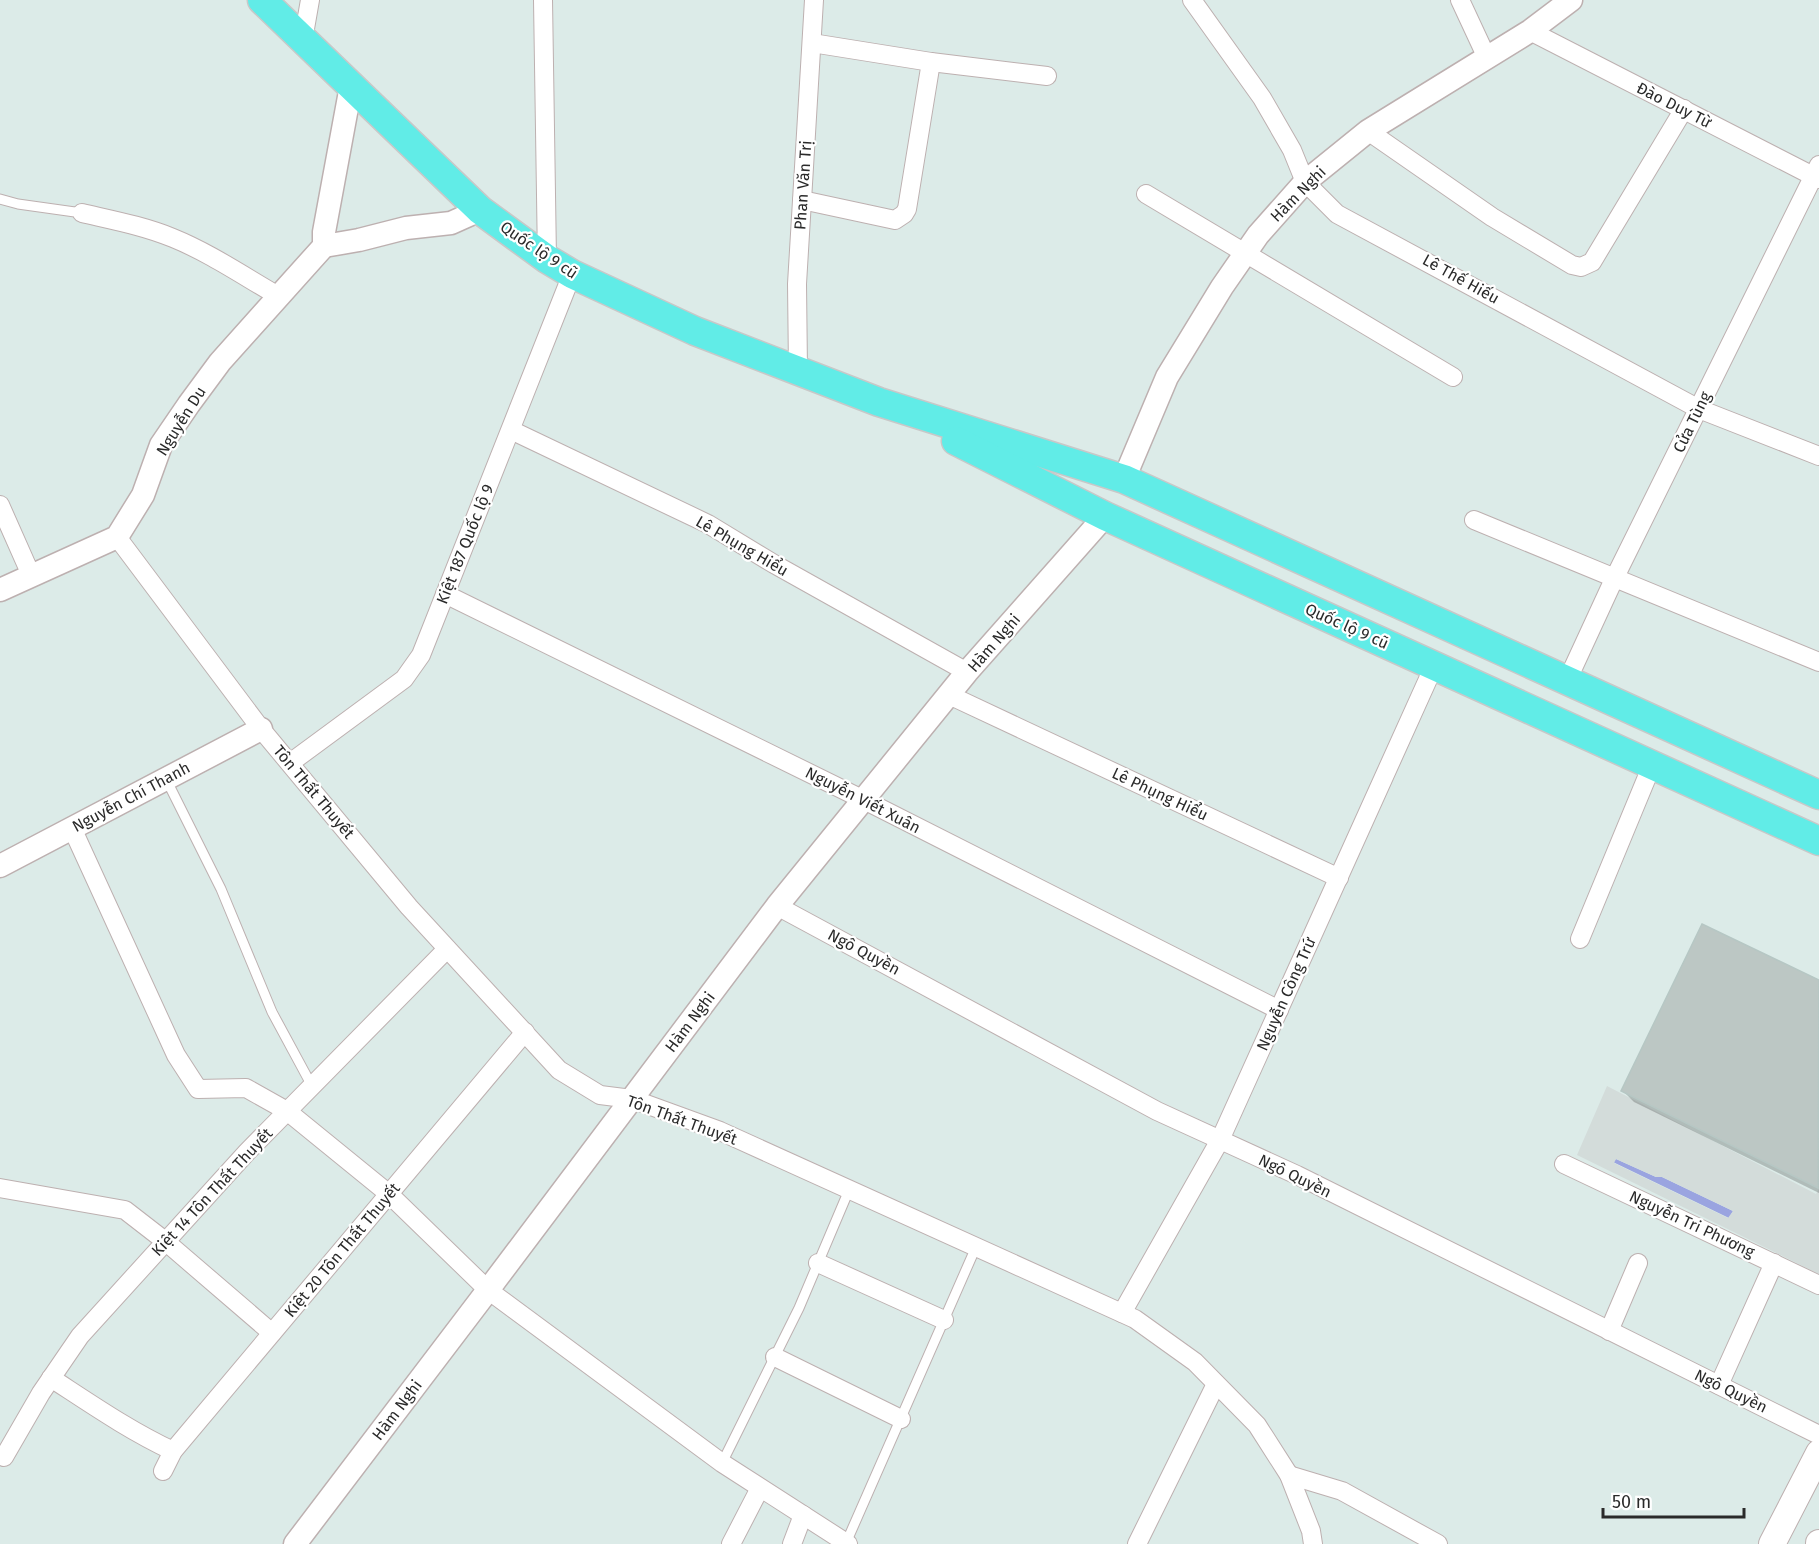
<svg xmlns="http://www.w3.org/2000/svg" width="1819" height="1544" font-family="'Fira Sans',sans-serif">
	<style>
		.grass { fill: #9aa4e0 }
		.plaza { fill: #d3dcda; fill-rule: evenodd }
		.shadow { fill: #0003 }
		.building { fill: #bcc7c4; stroke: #b6c7c4; stroke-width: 1.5 }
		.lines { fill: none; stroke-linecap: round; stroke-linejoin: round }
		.service-casing { stroke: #bdb0b0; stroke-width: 11 }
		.minor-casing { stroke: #bdb0b0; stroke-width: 20 }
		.tertiary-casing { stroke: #bdb0b0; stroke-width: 25 }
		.secondary-casing { stroke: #bdb0b0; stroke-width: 28 }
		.primary-casing { stroke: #c8c8c8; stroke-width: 31 }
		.service { stroke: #fff; stroke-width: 9 }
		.minor { stroke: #fff; stroke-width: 18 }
		.tertiary { stroke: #fff; stroke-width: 22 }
		.secondary { stroke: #fff; stroke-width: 26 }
		.primary { stroke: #61ece7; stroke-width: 28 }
		.labels { text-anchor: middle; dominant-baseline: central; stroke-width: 4.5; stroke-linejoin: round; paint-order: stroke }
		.street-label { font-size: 16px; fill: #2a2a2a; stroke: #fff }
	</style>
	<rect width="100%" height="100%" fill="#dcebe8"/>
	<polygon class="grass" points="1616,1159 1656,1177 1662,1177 1733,1211 1729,1218 1613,1162"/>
	<path class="plaza" d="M 1607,1086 L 1816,1194 L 1819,1189 L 1819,1274 L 1577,1155 ZM 1616,1159 L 1656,1177 L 1662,1177 L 1733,1211 L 1728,1218 L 1614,1163 Z"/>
	<polygon class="shadow" points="1703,926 1819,981 1819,1193 1634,1102 1623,1091"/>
	<polygon class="building" points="1702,924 1819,980 1818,1188 1621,1091"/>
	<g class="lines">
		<g class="service-casing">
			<g id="service">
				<polyline points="0,199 18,204 82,213"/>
				<polyline points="166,779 221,889 272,1012 312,1086"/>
				<polyline points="722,1463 799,1308 849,1190"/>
				<polyline points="846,1543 976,1247"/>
			</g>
		</g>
		<g class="minor-casing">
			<g id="minor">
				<polyline points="543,0 547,259"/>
				<polyline points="1192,0 1262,98 1292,150 1305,182 1337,214 1699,409 1819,456"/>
				<polyline points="1460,0 1487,58"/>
				<polyline points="1530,31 1819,179"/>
				<polyline points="303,40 310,0"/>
				<polyline points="812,43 931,62 1047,76"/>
				<polyline points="1368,131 1492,217 1572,265 1581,267 1592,262 1684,109"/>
				<polyline points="1146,194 1453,377"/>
				<polyline points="802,200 895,220 904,214 907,209 931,62"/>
				<path d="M 82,213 C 112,220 144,226 173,238 C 210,253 245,277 280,297"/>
				<polyline points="798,370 797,284 814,0"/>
				<polyline points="511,430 708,524 774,564 967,672"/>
				<polyline points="0,505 31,575"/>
				<polyline points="1474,520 1819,662"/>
				<polyline points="117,537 261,729 409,907 559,1070 600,1095 632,1099 720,1131 1135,1319 1195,1362 1257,1425 1289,1475 1311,1531 1313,1544"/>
				<polyline points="445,594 864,800 1279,1010"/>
				<polyline points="1567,681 1615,577 1819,165"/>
				<polyline points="949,695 1339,878"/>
				<polyline points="290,763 404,679 421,655 572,274"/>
				<polyline points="72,828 176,1055 198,1089 246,1088 287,1111 389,1194 488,1290 722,1463 848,1544"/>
				<polyline points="777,906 1157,1111 1297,1175 1819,1435"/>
				<polyline points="1580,939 1652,765"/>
				<polyline points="1564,1164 1819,1285"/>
				<polyline points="0,1188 125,1210 165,1241 272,1333"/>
				<polyline points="818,1263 944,1320"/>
				<polyline points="1122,1313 1220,1140 1434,666"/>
				<polyline points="1609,1331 1638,1263"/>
				<polyline points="775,1357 901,1419"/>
				<path d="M 51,1378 C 91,1404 130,1431 173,1451"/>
				<polyline points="1719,1385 1774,1263"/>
				<polyline points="0,1455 4,1457 41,1393 80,1336 247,1152 447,949"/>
				<polyline points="163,1471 173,1451 525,1032"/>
				<polyline points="1289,1475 1342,1491 1438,1544"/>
				<polyline points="731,1544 760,1488"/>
				<polyline points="792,1544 803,1515"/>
				<polyline points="1137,1544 1216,1384"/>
			</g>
		</g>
		<g class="tertiary-casing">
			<g id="tertiary">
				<polyline points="324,246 359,240 406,228 451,223 480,210"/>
				<polyline points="1124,479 1167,377 1222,287 1258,235 1305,182 1368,131 1530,31 1571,0"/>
				<polyline points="0,590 117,537 143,495 161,445 189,404 220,362 324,246 324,232 351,86"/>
				<polyline points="0,866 261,729"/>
				<polyline points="295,1544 488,1290 777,906 967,672 1105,516"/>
			</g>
		</g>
		<g class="secondary-casing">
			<g id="secondary">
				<polyline points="1772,1544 1819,1453"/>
				<polyline points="1819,1544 1819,1543"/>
			</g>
		</g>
		<g class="primary-casing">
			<g id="primary">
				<polyline points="262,0 480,210 547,259 572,274 695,331 879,402 1124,479 1819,795"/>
				<polyline points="956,441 1105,516 1819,841"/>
			</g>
		</g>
		<use href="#service" class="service"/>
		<use href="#minor" class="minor"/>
		<use href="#tertiary" class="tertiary"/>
		<use href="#secondary" class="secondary"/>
		<use href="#primary" class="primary"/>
	</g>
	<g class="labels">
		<g class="street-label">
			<text transform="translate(1674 105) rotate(27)">Đào Duy Từ</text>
			<text transform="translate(803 185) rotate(-86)">Phan Văn Trị</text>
			<text transform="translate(1298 194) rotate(-45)">Hàm Nghi</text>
			<text transform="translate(539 250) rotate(34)">Quốc lộ 9 cũ</text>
			<text transform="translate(1461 279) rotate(29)">Lê Thế Hiếu</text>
			<text transform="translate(181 421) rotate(-58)">Nguyễn Du</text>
			<text transform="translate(1692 422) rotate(-64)">Cửa Tùng</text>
			<text transform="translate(465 544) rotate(-68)">Kiệt 187 Quốc lộ 9</text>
			<text transform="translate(742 546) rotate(30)">Lê Phụng Hiểu</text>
			<text transform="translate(1347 626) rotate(24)">Quốc lộ 9 cũ</text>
			<text transform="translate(994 643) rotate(-49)">Hàm Nghi</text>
			<text transform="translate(314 792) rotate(50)">Tôn Thất Thuyết</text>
			<text transform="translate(1160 794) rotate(25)">Lê Phụng Hiểu</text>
			<text transform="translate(131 797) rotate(-28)">Nguyễn Chí Thanh</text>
			<text transform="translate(863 800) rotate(27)">Nguyễn Viết Xuân</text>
			<text transform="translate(864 952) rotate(28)">Ngô Quyền</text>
			<text transform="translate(1286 994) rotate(-66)">Nguyễn Công Trứ</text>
			<text transform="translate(690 1022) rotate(-53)">Hàm Nghi</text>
			<text transform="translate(682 1120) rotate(20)">Tôn Thất Thuyết</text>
			<text transform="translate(1295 1176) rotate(26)">Ngô Quyền</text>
			<text transform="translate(212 1192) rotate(-47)">Kiệt 14 Tôn Thất Thuyết</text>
			<text transform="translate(1692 1224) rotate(25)">Nguyễn Tri Phương</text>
			<text transform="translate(342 1250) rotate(-50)">Kiệt 20 Tôn Thất Thuyết</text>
			<text transform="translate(1731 1391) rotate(26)">Ngô Quyền</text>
			<text transform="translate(397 1410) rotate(-53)">Hàm Nghi</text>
		</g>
	</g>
	<path d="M1603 1508v9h141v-9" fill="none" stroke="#2a2a2a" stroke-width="3"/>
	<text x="1612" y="1508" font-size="18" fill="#2a2a2a" stroke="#ffffff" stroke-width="4.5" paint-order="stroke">50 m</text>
</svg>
